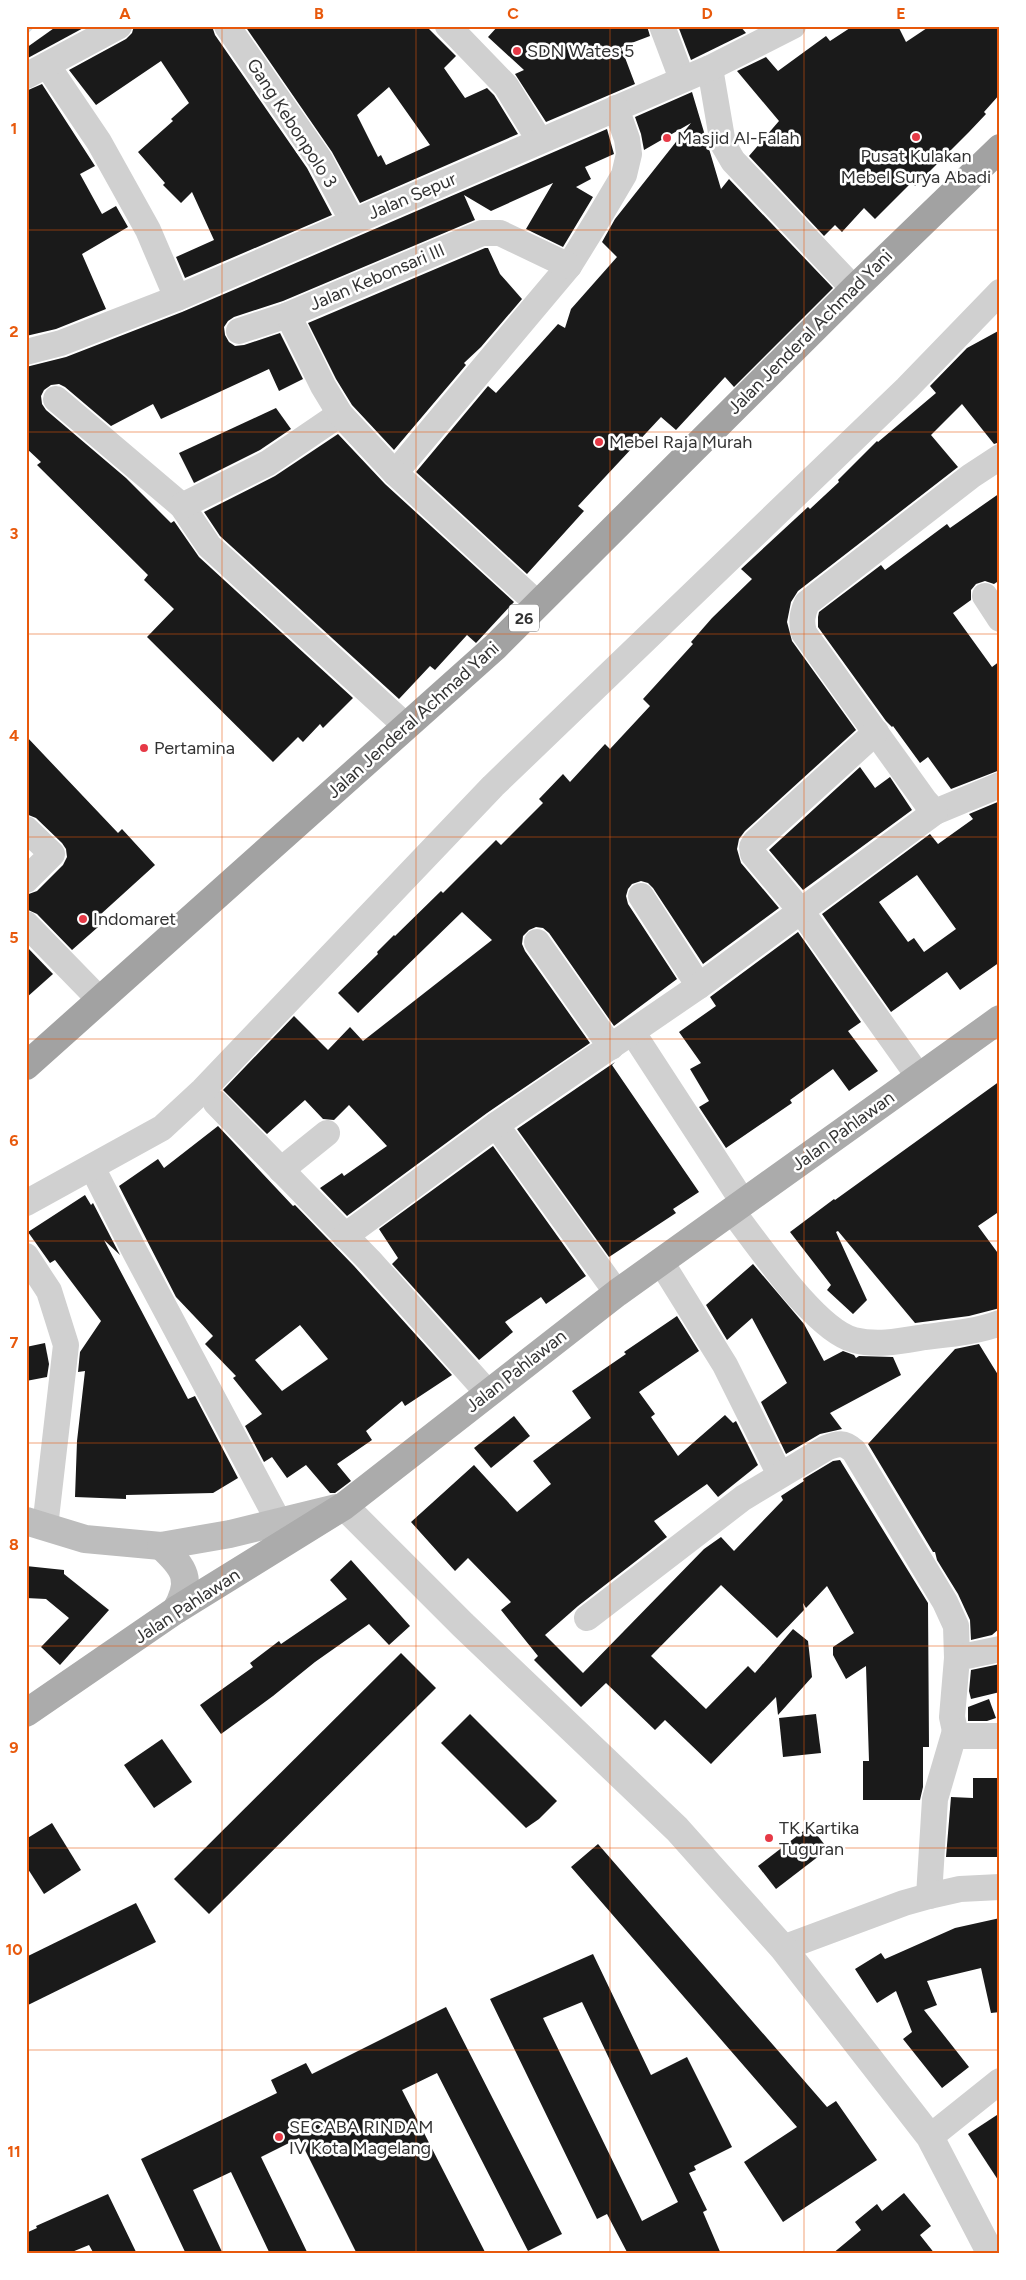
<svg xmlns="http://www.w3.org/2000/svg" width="1026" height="2280" font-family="Figtree,sans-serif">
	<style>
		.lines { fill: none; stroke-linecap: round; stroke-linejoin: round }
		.stream { stroke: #cfe2ee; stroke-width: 8 }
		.building { fill: #1a1a1a; fill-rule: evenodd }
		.minor { stroke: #d0d0d0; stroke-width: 26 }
		.tertiary { stroke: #d0d0d0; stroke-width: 28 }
		.secondary { stroke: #bdbdbd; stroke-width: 28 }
		.primary { stroke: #ababab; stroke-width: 28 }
		.trunk { stroke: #a2a2a2; stroke-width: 28 }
		.grid { fill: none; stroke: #e8590c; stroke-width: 1; stroke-opacity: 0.55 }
		.poi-dot { fill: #e63946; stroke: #fff; stroke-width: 2 }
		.labels { text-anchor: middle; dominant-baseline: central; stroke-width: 5; stroke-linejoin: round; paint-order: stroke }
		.shield { fill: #fff; stroke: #707070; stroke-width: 1 }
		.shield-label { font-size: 16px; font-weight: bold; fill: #333 }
		.poi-label { font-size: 18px; fill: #333; stroke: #fff; text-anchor: start }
		.street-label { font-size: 18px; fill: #333; stroke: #fff }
		.neatline { fill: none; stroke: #e8590c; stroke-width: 2 }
		.grid-label { font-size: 16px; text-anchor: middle; font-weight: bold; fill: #e8590c }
	</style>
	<rect width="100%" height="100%" fill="#fff"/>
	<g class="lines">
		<polyline class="stream" points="26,30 30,26"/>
	</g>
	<g class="building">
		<polygon points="57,26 87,26 26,59 26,48"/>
		<polygon points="134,26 212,26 215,35 307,168 332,215 185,278 176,257 214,240 192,192 181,203 163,185 165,183 138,152 173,121 171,119 189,103 161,61 96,105 69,70 126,39 132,33"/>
		<path d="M 245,26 L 426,26 L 456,56 L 444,68 L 465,98 L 487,88 L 494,95 L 518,134 L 360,203 L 332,152 ZM 389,87 L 430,145 L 386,165 L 381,155 L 378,157 L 357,115 Z"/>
		<polygon points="498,26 647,26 650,36 621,47 635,84 546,122 515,74 524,70 488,37"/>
		<polygon points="678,26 740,26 746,33 691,60"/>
		<polygon points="853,26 898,26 906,42 930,26 1000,26 1000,94 984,112 986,114 969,132 915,186 912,182 875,219 864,208 842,232 835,225 824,236 749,156 779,121 737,71 766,57 778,71 826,36 830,41"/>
		<polygon points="42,84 95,166 80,174 102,214 116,206 128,227 82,254 106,309 56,329 26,336 26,91"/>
		<polygon points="692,92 721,189 729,179 833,288 734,387 725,377 676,430 661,417 578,506 584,511 527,574 416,472 488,386 496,393 558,324 565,328 571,309 617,257 602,242 615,219 691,123 644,150 641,134 635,117"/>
		<polygon points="607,129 614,154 585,167 591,179 576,187 593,197 563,247 526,229 553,183 491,211 464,195 475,220 283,301 234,317 228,321 224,327 225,335 229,342 235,346 244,345 280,333 303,379 279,391 269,369 161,419 153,404 111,426 65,387 59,384 51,385 44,390 41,396 42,404 46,410 126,478 171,523 174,521 199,557 353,698 323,728 320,724 303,742 298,737 273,762 147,637 174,609 144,580 148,575 37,465 41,462 26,448 26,367 66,357 182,312"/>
		<polygon points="485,248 488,248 500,274 522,299 481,347 464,363 466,365 394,450 352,405 336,379 308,323"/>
		<polygon points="1000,330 1000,442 994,444 962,404 931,435 958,467 798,591 791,602 787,622 792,641 856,730 745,831 739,839 737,849 741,863 779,908 703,964 653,888 648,883 641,881 632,884 628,889 626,896 628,904 677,979 614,1026 549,933 543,928 536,927 529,930 523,936 522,944 525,951 590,1043 487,1113 347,1216 320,1188 342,1173 344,1176 387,1146 349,1105 334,1120 323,1119 305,1100 267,1134 223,1090 294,1016 328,1050 350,1027 363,1041 492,940 462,912 358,1013 338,993 378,954 377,952 394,935 395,936 441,891 443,893 496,840 501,845 543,803 539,799 563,774 570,782 605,744 610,749 650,706 643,699 693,644 691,642 712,618 752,579 741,569 782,531 808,507 810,509 839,482 838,480 877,441 878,442 936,393 930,386 967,348"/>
		<polygon points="276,408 291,429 260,450 194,483 179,453"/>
		<polygon points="338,434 385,484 514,602 476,643 467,635 435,670 430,666 399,699 220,536 204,512 275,476"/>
		<polygon points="1000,493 1000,580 994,584 985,581 976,584 971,590 971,600 953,613 992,667 1000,661 1000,770 951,789 928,757 920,763 893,726 892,727 886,721 818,627 818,617 819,612 881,565 885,570 947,524 950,528"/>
		<polygon points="26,736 118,833 122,829 155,865 101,914 106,920 72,950 37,914 26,909 26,895 37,891 63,865 67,857 66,849 62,843 36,818 26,814"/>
		<polygon points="860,767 875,788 890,777 912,810 803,890 769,850"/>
		<path d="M 1000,801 L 1000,962 L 960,990 L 947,972 L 891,1012 L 822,914 L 930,834 L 938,844 L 973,819 L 969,814 ZM 917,875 L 956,929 L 924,952 L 914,938 L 908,942 L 879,902 Z"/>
		<polygon points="798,932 861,1022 848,1031 878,1071 849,1091 833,1069 790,1100 792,1103 726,1148 699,1107 709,1101 690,1069 701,1063 679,1032 716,1006 710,997"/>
		<polygon points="26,946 53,974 26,998"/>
		<polygon points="615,1062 612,1065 699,1192 673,1209 676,1213 609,1257 517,1129"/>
		<polygon points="1000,1081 1000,1211 978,1226 1000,1256 1000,1308 969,1316 915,1323 838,1231 836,1232 867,1300 853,1314 827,1290 831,1285 790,1232 834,1199 835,1200"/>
		<path d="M 218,1126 L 293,1206 L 295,1205 L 354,1266 L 452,1375 L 405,1406 L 402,1401 L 366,1431 L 372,1440 L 337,1464 L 351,1481 L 335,1493 L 330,1493 L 306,1465 L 287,1478 L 272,1457 L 264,1462 L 245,1426 L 262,1414 L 233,1378 L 236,1376 L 205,1344 L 213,1336 L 176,1297 L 119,1186 L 158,1159 L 164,1168 ZM 300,1325 L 328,1359 L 282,1391 L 255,1360 Z"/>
		<polygon points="493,1146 586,1276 546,1304 541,1297 505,1322 513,1332 479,1360 392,1264 398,1258 379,1229"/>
		<polygon points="85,1195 91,1205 93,1203 120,1255 104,1240 188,1399 195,1396 238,1478 213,1493 126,1495 126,1499 75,1497 77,1441 85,1371 78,1372 80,1352 101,1321 55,1260 50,1263 28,1232"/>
		<polygon points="753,1264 804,1324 824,1361 843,1351 854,1355 856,1358 859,1356 893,1357 901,1375 830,1413 842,1429 820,1434 786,1454 761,1402 787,1383 752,1318 727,1340 706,1305"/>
		<polygon points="677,1316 699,1351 639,1392 655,1414 651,1417 678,1456 725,1415 733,1423 736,1421 758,1465 718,1497 707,1484 654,1521 667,1537 578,1606 545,1635 583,1673 704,1549 721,1537 734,1551 783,1500 781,1496 804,1481 803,1479 833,1461 840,1460 928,1603 929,1747 923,1747 923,1787 920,1800 863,1800 863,1761 869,1761 866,1666 846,1679 833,1655 833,1647 854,1633 827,1586 806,1608 803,1603 804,1610 777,1638 721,1585 651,1656 706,1709 748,1666 755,1673 793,1629 808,1641 812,1677 778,1715 776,1697 711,1764 665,1720 655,1730 606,1683 581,1707 534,1660 538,1656 501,1610 511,1602 468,1558 455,1571 411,1522 474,1465 517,1512 551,1484 533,1461 591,1418 572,1391 626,1354 624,1352"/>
		<polygon points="45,1343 49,1364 47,1377 26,1381 26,1347"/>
		<polygon points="979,1344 1000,1378 1000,1628 992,1635 971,1640 970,1620 958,1594 937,1560 935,1552 933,1552 868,1444 955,1349"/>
		<polygon points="514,1416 530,1436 491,1468 474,1448"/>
		<polygon points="351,1560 410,1626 389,1645 369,1624 315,1662 273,1696 221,1734 200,1705 253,1667 250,1663 279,1641 281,1644 347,1599 330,1580"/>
		<polygon points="26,1566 64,1570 64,1574 109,1610 60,1665 41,1647 69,1618 46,1599 26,1598"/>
		<polygon points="401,1653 436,1688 209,1914 174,1879"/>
		<polygon points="1000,1664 1000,1692 971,1699 969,1691 971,1670"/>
		<polygon points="989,1699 996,1718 987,1721 968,1721 968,1707"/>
		<polygon points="470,1714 557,1801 539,1819 526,1828 441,1743"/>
		<polygon points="816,1714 821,1753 783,1757 779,1718"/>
		<polygon points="162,1739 192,1782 154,1808 124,1765"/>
		<polygon points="973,1778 1000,1778 1000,1857 946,1857 951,1797 973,1798"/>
		<polygon points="52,1823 81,1870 44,1894 26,1866 26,1839"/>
		<polygon points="810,1826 828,1849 776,1889 758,1866"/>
		<polygon points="598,1844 827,2107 836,2101 877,2160 783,2222 744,2162 797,2127 571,1867"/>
		<polygon points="136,1903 156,1942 26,2006 26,1957"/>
		<polygon points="1000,1918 1000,2012 991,2013 981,1968 927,1981 937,2005 924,2010 969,2067 942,2088 903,2039 912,2032 896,1991 877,2003 855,1969 881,1953 885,1959 955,1928"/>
		<path d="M 593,1954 L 651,2075 L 687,2057 L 732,2147 L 694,2166 L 696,2170 L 689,2173 L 707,2210 L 703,2212 L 721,2254 L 628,2254 L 607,2214 L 597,2219 L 490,1999 ZM 582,2002 L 678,2202 L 642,2221 L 543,2018 Z"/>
		<polygon points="446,2007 562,2234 528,2251 437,2073 402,2090 486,2254 357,2254 299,2138 261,2157 308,2254 270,2254 231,2172 193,2190 223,2254 186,2254 141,2159 277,2093 271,2080 306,2063 312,2074"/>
		<polygon points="1000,2113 1000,2183 968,2134"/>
		<polygon points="904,2193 931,2226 920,2235 935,2254 832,2254 861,2230 855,2222 877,2204 882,2211"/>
		<polygon points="108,2194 137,2254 94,2254 89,2245 67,2254 26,2254 26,2233 37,2228 36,2226"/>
	</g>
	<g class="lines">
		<g class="minor">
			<polyline points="227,26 320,160 353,222"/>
			<polyline points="448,26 506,86 540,141"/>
			<polyline points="662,26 682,79"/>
			<polyline points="47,65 99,142 148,230 177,298"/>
			<polyline points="710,68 723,144 733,161 854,289"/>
			<polyline points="26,76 119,26"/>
			<polyline points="239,331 288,315"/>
			<polyline points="26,352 61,343 177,298 710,68 793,26"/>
			<polyline points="56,399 182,506 209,546 406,726"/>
			<path d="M 1000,457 L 971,476 L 807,603 C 802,614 801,622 804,633 L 925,801 L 935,812 L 1000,785"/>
			<polyline points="395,473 569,266 598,219 624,175 629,154 627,139 616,108"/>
			<polyline points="182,506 268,463 340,414"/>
			<polyline points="985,596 1000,619"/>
			<polyline points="538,604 395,473 340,414 323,386 288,315 482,233 500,233 569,266"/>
			<polyline points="876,732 755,842 752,847 753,854 801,911 919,1077"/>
			<polyline points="26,829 52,854 26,880"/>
			<polyline points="641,896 699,986"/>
			<polyline points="26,924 100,1000"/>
			<polyline points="537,942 611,1047"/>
			<polyline points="633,1033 743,1202"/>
			<polyline points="216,1103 369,1260 488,1393"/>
			<polyline points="496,1125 617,1293"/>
			<polyline points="92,1167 135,1252 279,1522"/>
			<polyline points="281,1170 327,1133"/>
			<polyline points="26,1203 162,1128 203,1090 493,786 907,388 1000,292"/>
			<path d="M 732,1211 C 757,1243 815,1330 854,1340 C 878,1346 901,1341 925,1337 C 950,1334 976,1332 1000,1323"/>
			<polyline points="345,1236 496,1125 699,986 935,812"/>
			<polyline points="26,1256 49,1291 66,1345 45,1527"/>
			<polyline points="661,1262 725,1365 780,1475"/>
			<path d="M 587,1618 L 743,1498 L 826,1448 C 838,1443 844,1442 854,1451 L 945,1602 L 956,1626 L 957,1658"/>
			<polyline points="1000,1649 957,1658 952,1717 955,1731 964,1736 1000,1736"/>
			<polyline points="929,1896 935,1799 955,1731"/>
			<polyline points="783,1948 904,1903 929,1896 960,1889 1000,1887"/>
			<polyline points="930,2137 1000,2081"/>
		</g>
		<polyline class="tertiary" points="344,1506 463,1625 677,1829 783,1948 930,2137 991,2254"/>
		<g class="secondary">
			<polyline points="26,1521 85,1539 161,1546 230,1534 336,1508"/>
			<path d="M 161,1546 C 185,1568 193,1580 176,1610"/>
		</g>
		<polyline class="primary" points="26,1713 176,1610 344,1506 617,1293 1000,1019"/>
		<polyline class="trunk" points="26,1066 495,647 854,289 1000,148"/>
	</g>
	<path class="grid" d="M 222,26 L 222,2254M 416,26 L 416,2254M 610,26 L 610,2254M 804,26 L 804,2254M 26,230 L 1000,230M 26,432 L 1000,432M 26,634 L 1000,634M 26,837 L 1000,837M 26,1039 L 1000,1039M 26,1241 L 1000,1241M 26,1443 L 1000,1443M 26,1646 L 1000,1646M 26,1848 L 1000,1848M 26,2050 L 1000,2050"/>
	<g class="poi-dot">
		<circle cx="517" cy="51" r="5"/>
		<circle cx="916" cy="137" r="5"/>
		<circle cx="667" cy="138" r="5"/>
		<circle cx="599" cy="442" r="5"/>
		<circle cx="144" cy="748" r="5"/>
		<circle cx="83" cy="919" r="5"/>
		<circle cx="769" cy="1838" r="5"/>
		<circle cx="279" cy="2137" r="5"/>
	</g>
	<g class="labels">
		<rect class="shield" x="509" y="604.5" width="30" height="27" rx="4"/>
		<g class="shield-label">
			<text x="524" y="618">26</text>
		</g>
		<g class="poi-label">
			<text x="527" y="51">SDN Wates 5</text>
			<text x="677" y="138">Masjid Al-Falah</text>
			<text x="916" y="156" text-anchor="middle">Pusat Kulakan<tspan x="916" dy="21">Mebel Surya Abadi</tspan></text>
			<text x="609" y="442">Mebel Raja Murah</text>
			<text x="154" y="748">Pertamina</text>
			<text x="93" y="919">Indomaret</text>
			<text x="779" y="1828">TK Kartika<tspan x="779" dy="21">Tuguran</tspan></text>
			<text x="289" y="2127">SECABA RINDAM<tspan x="289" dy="21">IV Kota Magelang</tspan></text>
		</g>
		<g class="street-label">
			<text transform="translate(292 123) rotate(57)">Gang Kebonpolo 3</text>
			<text transform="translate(412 196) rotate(-23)">Jalan Sepur</text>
			<text transform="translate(377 277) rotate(-23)">Jalan Kebonsari III</text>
			<text transform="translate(810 332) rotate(-45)">Jalan Jenderal Achmad Yani</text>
			<text transform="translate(413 720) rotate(-42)">Jalan Jenderal Achmad Yani</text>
			<text transform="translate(843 1131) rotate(-36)">Jalan Pahlawan</text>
			<text transform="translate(516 1371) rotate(-38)">Jalan Pahlawan</text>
			<text transform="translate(187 1606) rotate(-33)">Jalan Pahlawan</text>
		</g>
	</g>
	<rect width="1026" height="2280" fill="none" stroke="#ffffff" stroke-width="55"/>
	<rect x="28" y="28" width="970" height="2224" class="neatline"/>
	<g class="grid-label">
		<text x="125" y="19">A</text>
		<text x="319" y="19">B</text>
		<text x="513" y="19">C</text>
		<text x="707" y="19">D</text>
		<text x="901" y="19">E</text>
		<text x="14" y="134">1</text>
		<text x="14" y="337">2</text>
		<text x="14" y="539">3</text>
		<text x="14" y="741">4</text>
		<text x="14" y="943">5</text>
		<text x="14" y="1146">6</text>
		<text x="14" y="1348">7</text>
		<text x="14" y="1550">8</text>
		<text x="14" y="1753">9</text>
		<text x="14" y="1955">10</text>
		<text x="14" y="2157">11</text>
	</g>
</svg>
